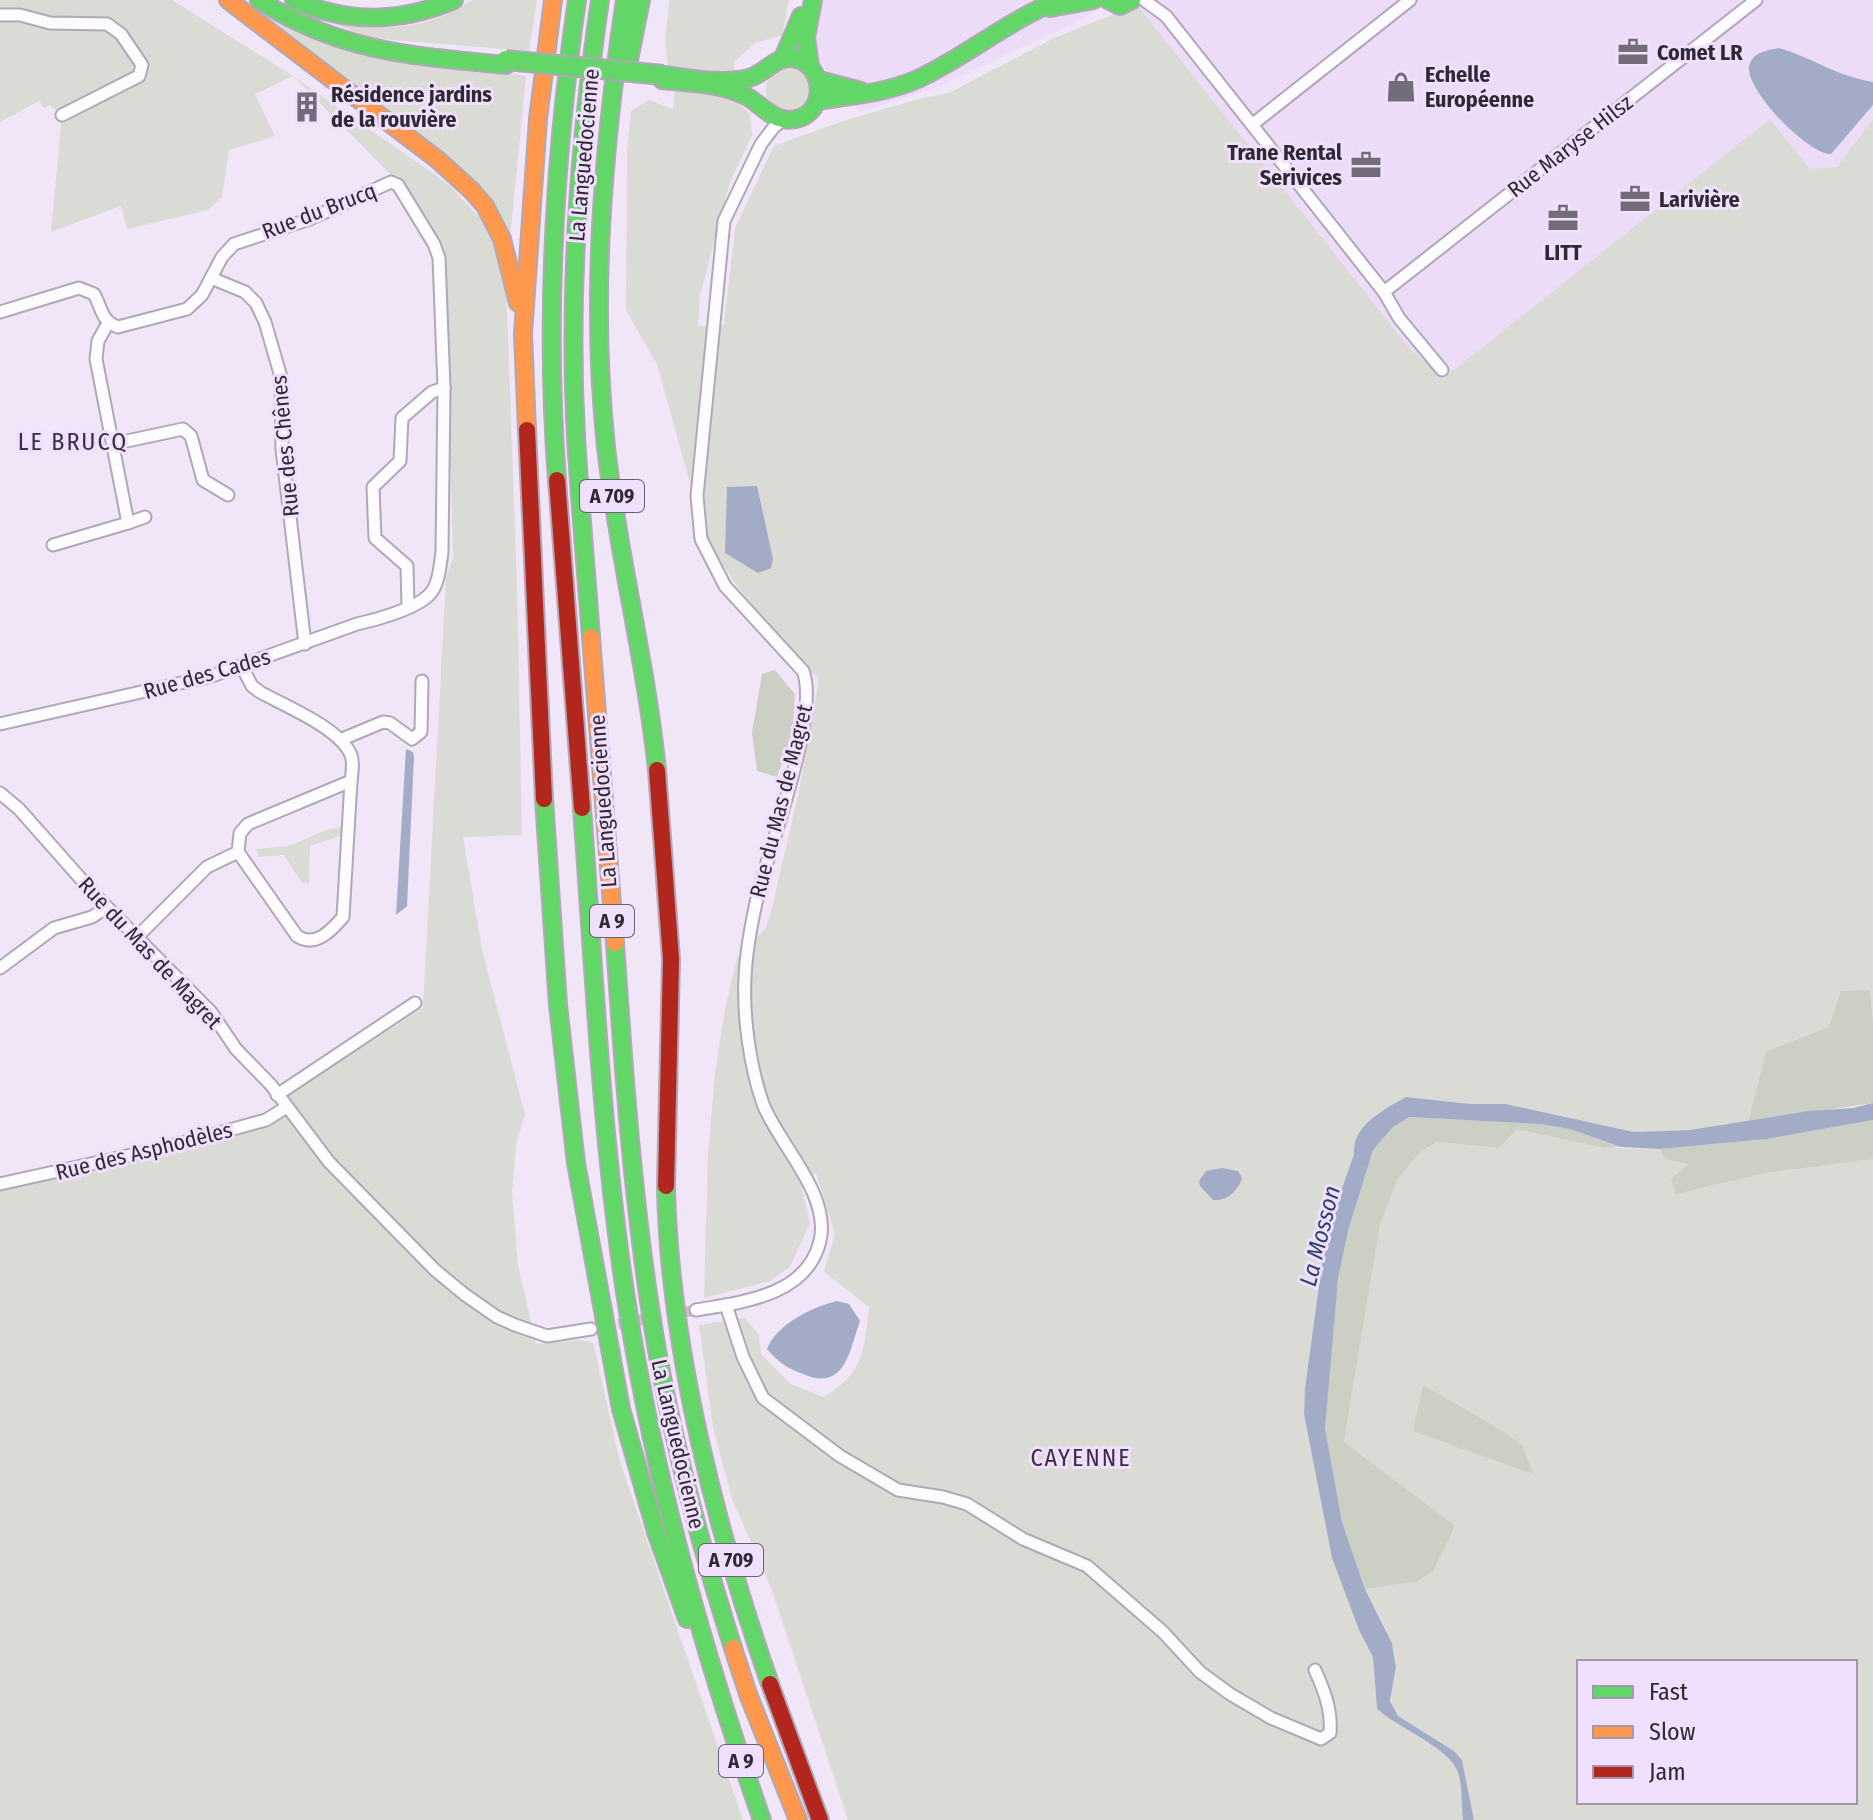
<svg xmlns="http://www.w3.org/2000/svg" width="1873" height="1820" font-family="'Fira Sans Condensed',sans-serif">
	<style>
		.built { fill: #ecdcf7 }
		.green { fill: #dadbd4; fill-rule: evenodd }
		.forest { fill: #cccfc3 }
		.water { fill: #a2acc7 }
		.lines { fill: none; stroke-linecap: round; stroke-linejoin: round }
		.street-tunnel { stroke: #c9c0d0; stroke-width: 11; stroke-dasharray: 11 5.5; stroke-linecap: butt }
		.street-casing { stroke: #b0a8b6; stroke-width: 15 }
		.fast-casing { stroke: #b0a8b6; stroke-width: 20 }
		.slow-casing { stroke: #b0a8b6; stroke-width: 20 }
		.jam-casing { stroke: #b0a8b6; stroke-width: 20 }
		.street { stroke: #fdfbfe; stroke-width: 11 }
		.fast { stroke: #63d668; stroke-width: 16 }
		.slow { stroke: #ff974d; stroke-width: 16 }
		.jam { stroke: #b3261e; stroke-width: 16 }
		.fast-bridge-casing { stroke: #b0a8b6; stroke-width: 22; stroke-linecap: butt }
		.fast-bridge { stroke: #63d668; stroke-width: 18 }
		.labels { text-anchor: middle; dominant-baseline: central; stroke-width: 6; stroke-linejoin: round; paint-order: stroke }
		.shield { fill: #f1e0fd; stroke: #696070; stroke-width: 2 }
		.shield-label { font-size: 20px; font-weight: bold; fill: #2f2934 }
		.poi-label { font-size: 22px; font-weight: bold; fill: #2f2934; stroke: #f1e0fd; text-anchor: start }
		.street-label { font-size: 22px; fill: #2f2934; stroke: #f1e0fd }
		.neighbourhood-label { font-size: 24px; letter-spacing: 2px; fill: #3c2e45; stroke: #f1e0fd }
		.water-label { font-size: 24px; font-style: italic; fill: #29426e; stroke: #f1e0fd }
	</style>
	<rect width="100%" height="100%" fill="#f0e6f7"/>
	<g class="built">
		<polygon points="823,0 1102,0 1102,5 1091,15 938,87 860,112 819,60 815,42"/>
		<polygon points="1141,0 1873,0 1873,119 1837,167 1810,170 1770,120 1444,379 1410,349 1377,308 1137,5"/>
	</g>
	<g class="green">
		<polygon points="0,0 172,0 293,76 448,184 480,218 494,245 506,283 517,585 522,835 463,837 482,950 525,1115 516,1144 512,1192 518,1265 536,1344 580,1340 593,1342 620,1462 743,1820 0,1820 0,1189 273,1121 286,1096 423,1008 446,578 453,557 446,298 441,252 399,176 391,175 293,76 255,94 275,136 229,150 222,197 208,210 127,229 121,206 51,232 62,115 50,105 44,108 39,101 0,122"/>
		<polygon points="246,0 274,18 326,44 526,76 510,239 492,205 243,4"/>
		<path d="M 472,0 L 537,0 L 529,51 L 369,38 L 332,23 C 385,32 426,30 472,0 Z"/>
		<path d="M 670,0 L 789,0 L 782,35 L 755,43 L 734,62 L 736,101 L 750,114 L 752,135 L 730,182 L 700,295 L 698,326 L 724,325 L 735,228 L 774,146 L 843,121 L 922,98 L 949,93 L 1054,38 L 1137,5 L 1410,349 L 1444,378 L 1770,119 L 1810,169 L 1837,167 L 1873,119 L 1873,1022 L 1870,991 L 1829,1027 L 1766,1051 L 1748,1122 L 1690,1130 L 1634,1132 L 1506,1104 L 1470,1104 L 1406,1097 L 1378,1114 L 1357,1138 L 1354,1154 L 1326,1234 L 1305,1388 L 1304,1414 L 1332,1558 L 1359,1630 L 1373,1657 L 1377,1709 C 1398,1728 1446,1746 1457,1770 C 1463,1784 1461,1805 1463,1820 L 848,1820 L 771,1588 L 732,1499 L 713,1427 L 699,1325 L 745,1318 L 759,1335 L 761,1354 L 791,1384 L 824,1397 C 864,1373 864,1350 869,1307 L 824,1272 L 835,1234 L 816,1173 L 801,1184 L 810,1223 L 790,1267 L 770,1281 L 704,1298 L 708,1154 L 715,1073 L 725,1009 L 737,958 L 766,928 L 771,912 L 800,786 L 819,679 L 772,633 L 733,580 L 705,537 L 657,364 L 626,310 L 627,150 L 631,111 L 649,100 L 673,109 C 677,90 670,77 667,58 C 664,38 667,20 670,0 Z"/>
		<circle cx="789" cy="90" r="23"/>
		<polygon points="342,827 343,835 310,846 309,884 302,883 284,855 259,857 256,849 289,846 326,830"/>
		<path d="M 1517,1128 L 1604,1148 L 1660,1149 L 1665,1159 L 1760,1174 L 1873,1159 L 1873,1820 L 1474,1820 L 1462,1760 L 1454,1751 L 1398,1716 C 1384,1699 1396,1686 1396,1667 C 1396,1639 1377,1613 1365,1589 L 1415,1582 L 1344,1442 L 1380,1225 L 1397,1180 L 1421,1151 L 1439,1142 L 1499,1148 ZM 1579,1662 L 1855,1662 L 1855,1802 L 1579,1802 Z"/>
	</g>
	<g class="forest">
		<polygon points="775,670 795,694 792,735 777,777 757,771 752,733 762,674"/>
		<polygon points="1870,990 1873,1022 1873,1103 1748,1122 1766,1051 1829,1027 1841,991"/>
		<polygon points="1409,1117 1540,1124 1570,1129 1621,1147 1604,1148 1517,1129 1499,1148 1438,1142 1421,1151 1397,1180 1380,1225 1344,1442 1455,1526 1433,1571 1416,1582 1365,1589 1342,1522 1325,1428 1327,1393 1338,1279 1348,1231 1373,1150 1392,1128"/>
		<polygon points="1873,1120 1873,1159 1760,1174 1676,1194 1671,1179 1689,1164 1665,1159 1660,1149 1767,1139"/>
		<polygon points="1423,1385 1504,1432 1523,1446 1533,1474 1413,1431"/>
	</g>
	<g class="water">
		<path d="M 1779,48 C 1813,58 1836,76 1873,82 L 1873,105 L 1831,154 C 1808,155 1746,90 1749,67 C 1751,53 1767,50 1779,48 Z"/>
		<polygon points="757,486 773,559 771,568 758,573 725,553 727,487"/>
		<polygon points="406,749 413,752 414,756 407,906 396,915"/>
		<path d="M 1406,1097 L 1470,1104 L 1506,1104 L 1634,1132 L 1690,1130 L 1809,1111 L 1853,1108 L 1873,1103 L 1873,1120 L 1767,1139 L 1660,1149 L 1621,1147 L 1570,1129 L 1540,1124 L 1409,1117 L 1392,1128 L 1373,1150 L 1348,1231 L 1338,1279 L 1325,1428 L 1342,1522 L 1365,1589 L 1392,1643 L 1396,1667 L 1390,1701 L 1398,1716 L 1454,1751 L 1462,1760 L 1474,1820 L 1463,1820 C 1461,1805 1463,1784 1457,1770 C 1446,1746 1398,1728 1377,1709 L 1373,1657 L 1359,1630 L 1332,1558 L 1304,1414 L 1305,1388 L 1326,1234 L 1354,1154 C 1352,1125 1385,1109 1406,1097 Z"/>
		<path d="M 1222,1168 L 1238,1171 L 1242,1178 C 1238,1191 1227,1201 1213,1200 L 1200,1186 L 1199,1181 L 1206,1171 Z"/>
		<path d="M 837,1301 L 849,1304 L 860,1321 C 849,1352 845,1392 803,1374 C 787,1368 778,1362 767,1349 C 777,1324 812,1307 837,1301 Z"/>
	</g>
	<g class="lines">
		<polyline class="street-tunnel" points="602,1327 696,1310"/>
		<g class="street-casing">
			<g id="street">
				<polyline points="1144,0 1166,16 1384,292 1399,318 1442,370"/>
				<polyline points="0,15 20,15 50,23 107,24 121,34 142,65 139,76 62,115"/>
				<polyline points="1253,124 1410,0"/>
				<polyline points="211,278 245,292 256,303 265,322 281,377 282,449 305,644"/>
				<polyline points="1384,292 1756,0"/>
				<path d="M 0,312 L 79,288 L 94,294 C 102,308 101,321 118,327 L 187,309 L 202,295 L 222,257 L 234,244 L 310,219 L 391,182 L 398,185 L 434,244 L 439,258 L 444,388 L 442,552 C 440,566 439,585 429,595 C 415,609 376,620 357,624 L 212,676 L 0,724"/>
				<polyline points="113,444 183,429 191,436 203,480 228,495"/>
				<polyline points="128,523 145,517"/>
				<polyline points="53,545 128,523 96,359 98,341 108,323"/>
				<polyline points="408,606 407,566 375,538 373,487 400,461 402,418 432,392 444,388"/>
				<polyline points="340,740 383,722 390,723 412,739 421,732 422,681"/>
				<polyline points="0,793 19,809 96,896 211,1012 236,1049 271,1085 329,1162 435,1270 464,1294 497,1317 515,1325 547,1336 591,1329"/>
				<path d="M 238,852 L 297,936 C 315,948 331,931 343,917 L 351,781"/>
				<path d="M 136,938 L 207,867 L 238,852 L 240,833 L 248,824 L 351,781 C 352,773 354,763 351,755 C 340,728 285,706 260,692 L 252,686 L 242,667"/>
				<polyline points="0,968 54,928 92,917 107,907"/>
				<polyline points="277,1095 415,1003"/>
				<polyline points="0,1184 163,1148 266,1120 285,1108"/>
				<path d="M 726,1305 L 743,1357 L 763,1398 L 840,1456 L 898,1490 L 943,1497 L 967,1504 L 1023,1539 L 1087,1566 L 1163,1632 L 1200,1672 L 1230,1694 L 1271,1718 L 1321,1739 L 1330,1733 C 1332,1710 1324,1690 1315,1670"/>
				<path d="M 696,1310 C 742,1302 807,1296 820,1241 C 831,1194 779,1145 763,1104 C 750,1067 743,1017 745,978 C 746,951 752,920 758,894 C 770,846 820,712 803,671 L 725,586 L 701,539 L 697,496 L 724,221 L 761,144 L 774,127 L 783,120"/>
			</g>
		</g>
		<g class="fast-casing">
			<g id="fast">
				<path d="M 259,0 C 340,52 413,56 506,65"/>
				<path d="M 294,0 C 348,24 400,23 454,0"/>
				<path d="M 625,0 C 603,148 590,298 606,447 C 618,555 646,662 657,770"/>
				<polyline points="1108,0 1120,6 1132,0"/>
				<polyline points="1050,8 1094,0"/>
				<polyline points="783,58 801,16"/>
				<polyline points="629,60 641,0"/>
				<polyline points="810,66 806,38 813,0"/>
				<path d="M 662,80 C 690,83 721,83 746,96 C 759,103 768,116 783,119 C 790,121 800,119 806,115 C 828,100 820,62 793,58 C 775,56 765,74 749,78 C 722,85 690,78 663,75"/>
				<polyline points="819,80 861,91"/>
				<path d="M 818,101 C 852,95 888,93 920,78 C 968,55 1009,20 1059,0"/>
				<path d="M 557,480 C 545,320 554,159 577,0"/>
				<path d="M 591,637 C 586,570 580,503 576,437 C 568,291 579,144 600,0"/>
				<polyline points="544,799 558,1005 576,1163 621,1409 656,1532 687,1619"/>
				<path d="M 582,808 C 594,970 601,1132 625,1292 C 652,1472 702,1649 762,1820"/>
				<path d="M 615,943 C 623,1060 631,1177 648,1294 C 665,1414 696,1532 733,1648"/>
				<path d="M 666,1186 C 669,1348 717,1532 770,1684"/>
			</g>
		</g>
		<g class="slow-casing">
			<g id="slow">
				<polyline points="228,0 438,160 472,191 485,206 502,239 518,303"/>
				<polyline points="527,430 523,334 538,119 553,0"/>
				<polyline points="591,637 615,943"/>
				<polyline points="733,1648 748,1694 798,1820"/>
			</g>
		</g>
		<g class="jam-casing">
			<g id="jam">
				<polyline points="527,430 544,799"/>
				<polyline points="557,480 582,808"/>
				<polyline points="657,770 671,959 666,1186"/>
				<polyline points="770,1684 820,1820"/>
			</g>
		</g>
		<use href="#street" class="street"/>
		<use href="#fast" class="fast"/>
		<use href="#slow" class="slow"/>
		<use href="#jam" class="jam"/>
		<g class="fast-bridge-casing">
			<polyline id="fast-bridge" points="506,60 663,75"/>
		</g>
		<use href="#fast-bridge" class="fast-bridge"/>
	</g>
	<defs>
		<g id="office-bare" transform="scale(2.4)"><path d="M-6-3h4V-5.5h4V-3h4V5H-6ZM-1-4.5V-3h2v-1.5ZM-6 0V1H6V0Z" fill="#736b78" stroke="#f1e0fd" stroke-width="2.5" paint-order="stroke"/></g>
		<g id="shop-bare" transform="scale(2.4)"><path d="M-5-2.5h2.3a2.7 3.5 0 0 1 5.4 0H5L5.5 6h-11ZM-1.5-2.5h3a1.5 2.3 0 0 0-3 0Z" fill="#736b78" stroke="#f1e0fd" stroke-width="2.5" paint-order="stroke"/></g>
		<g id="building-bare" transform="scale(2.4)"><path d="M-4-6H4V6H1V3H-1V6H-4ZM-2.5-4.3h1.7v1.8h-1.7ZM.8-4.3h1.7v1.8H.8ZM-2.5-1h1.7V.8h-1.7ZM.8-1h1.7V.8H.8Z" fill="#736b78" stroke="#f1e0fd" stroke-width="2.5" paint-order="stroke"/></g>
	</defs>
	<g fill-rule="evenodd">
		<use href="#office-bare" x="1633" y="52"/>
		<use href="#shop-bare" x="1401" y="87"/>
		<use href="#building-bare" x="307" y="107"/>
		<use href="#office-bare" x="1366" y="165"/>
		<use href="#office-bare" x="1635" y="199"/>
		<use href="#office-bare" x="1563" y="218"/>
	</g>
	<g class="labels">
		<g class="shield">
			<rect x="580" y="480" width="64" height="32" rx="6"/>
			<rect x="590" y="905" width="44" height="32" rx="6"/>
			<rect x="699" y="1544" width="64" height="32" rx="6"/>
			<rect x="719" y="1745" width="44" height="32" rx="6"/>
		</g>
		<g class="shield-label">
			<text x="612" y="496">A 709</text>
			<text x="612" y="921">A 9</text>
			<text x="731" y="1560">A 709</text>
			<text x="741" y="1761">A 9</text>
		</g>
		<g class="poi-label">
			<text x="1657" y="52">Comet LR</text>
			<text x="1425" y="74">Echelle<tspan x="1425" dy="25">Européenne</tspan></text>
			<text x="331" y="94">Résidence jardins<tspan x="331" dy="25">de la rouvière</tspan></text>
			<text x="1342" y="152" text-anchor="end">Trane Rental<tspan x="1342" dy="25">Serivices</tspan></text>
			<text x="1659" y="199">Larivière</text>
			<text x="1563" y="252" text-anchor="middle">LITT</text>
		</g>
		<g class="street-label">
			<text transform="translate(1570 146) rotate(-38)">Rue Maryse Hilsz</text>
			<text transform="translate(584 155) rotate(-85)">La Languedocienne</text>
			<text transform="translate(319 211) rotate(-21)">Rue du Brucq</text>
			<text transform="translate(285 446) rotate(-95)">Rue des Chênes</text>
			<text transform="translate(207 674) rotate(-16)">Rue des Cades</text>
			<text transform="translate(603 801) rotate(-94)">La Languedocienne</text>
			<text transform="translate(781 801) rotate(-76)">Rue du Mas de Magret</text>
			<text transform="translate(150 953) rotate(47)">Rue du Mas de Magret</text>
			<text transform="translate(144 1151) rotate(-14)">Rue des Asphodèles</text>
			<text transform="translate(678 1444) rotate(77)">La Languedocienne</text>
		</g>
		<g class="neighbourhood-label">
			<text x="73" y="442">LE BRUCQ</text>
			<text x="1081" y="1458">CAYENNE</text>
		</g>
		<g class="water-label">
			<text transform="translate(1320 1236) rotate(-76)">La Mosson</text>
		</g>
	</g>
	<rect x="1577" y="1660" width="280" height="144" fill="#f1e0fd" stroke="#a397ad" stroke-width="2"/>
	<rect x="1593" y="1686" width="40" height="12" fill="#63d668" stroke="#a397ad" stroke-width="2"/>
	<text x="1649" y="1700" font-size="24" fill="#2f2934">Fast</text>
	<rect x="1593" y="1726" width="40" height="12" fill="#ff974d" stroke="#a397ad" stroke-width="2"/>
	<text x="1649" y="1740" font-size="24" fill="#2f2934">Slow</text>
	<rect x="1593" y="1766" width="40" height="12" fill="#b3261e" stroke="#a397ad" stroke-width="2"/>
	<text x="1649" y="1780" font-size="24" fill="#2f2934">Jam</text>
</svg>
